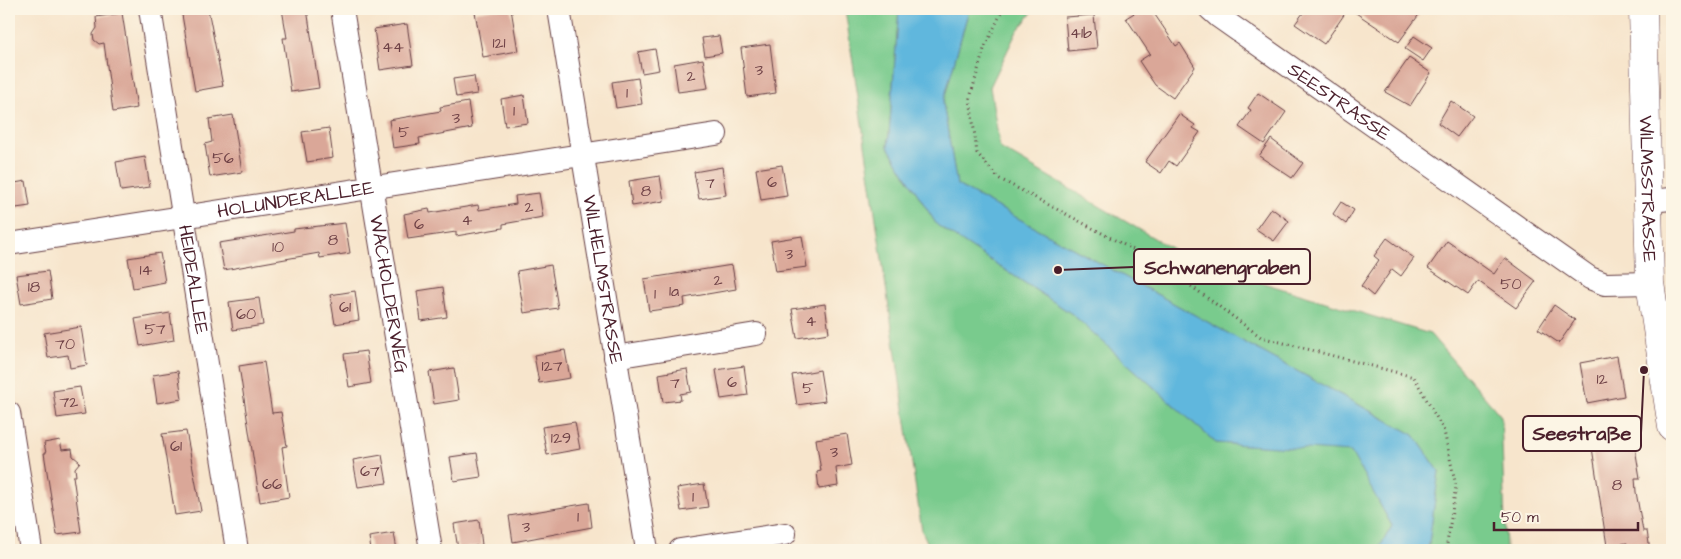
<svg xmlns="http://www.w3.org/2000/svg" width="1681" height="559" font-family="'Architects Daughter',sans-serif">
	<style>
		.green { fill: #79cb8d; stroke: #62755c }
		.water { fill: #61b7dd; stroke: #566b84 }
		.building { fill: #daa798 }
		.lines { fill: none; stroke-linecap: round; stroke-linejoin: round }
		.minor-casing { stroke: #643d43; stroke-width: 24 }
		.tertiary-casing { stroke: #643d43; stroke-width: 29 }
		.path { stroke: #643d43; stroke-width: 3; stroke-dasharray: 1 4; stroke-linecap: butt }
		.minor { stroke: #fff; stroke-width: 22 }
		.tertiary { stroke: #fff; stroke-width: 28 }
		.labels { text-anchor: middle; dominant-baseline: central; stroke-width: 4.5; stroke-linejoin: round; paint-order: stroke }
		.number-label { font-size: 16px; fill: #6e4146 }
		.street-label { font-size: 19px; fill: #4a1f2b; stroke: #fcf5e5 }
		.leader { fill: none; stroke: #4a1f2b; stroke-width: 2 }
		.callout-dot { fill: #4a1f2b; stroke: #fcf5e5; stroke-width: 2 }
		.callout { fill: #fcf5e5; stroke: #4a1f2b; stroke-width: 2 }
		.callout-label { font-size: 20px; text-anchor: middle; font-weight: bold; fill: #4a1f2b }
	</style>
	<rect width="100%" height="100%" fill="#fcf5e5"/>
	<filter id="ink" filterUnits="userSpaceOnUse"><feTurbulence type="fractalNoise" baseFrequency=".02" numOctaves="2"/><feDisplacementMap in="SourceGraphic" scale="10" xChannelSelector="R" yChannelSelector="G"/><feConvolveMatrix kernelMatrix="1 2 1 2 8 2 1 2 1" color-interpolation-filters="sRGB"/></filter>
	<filter id="wash" filterUnits="userSpaceOnUse"><feTurbulence type="fractalNoise" baseFrequency=".0096" numOctaves="4" result="noise"/><feDisplacementMap in="SourceGraphic" scale="20" xChannelSelector="R" yChannelSelector="G"/><feGaussianBlur stdDeviation="1.12" result="paint"/><feColorMatrix in="noise" values="0 0 0 0 0 0 0 0 0 0 0 0 0 0 0 0 0 1.4 0 .05"/><feComposite in="paint" operator="in"/></filter>
	<g filter="url(#wash)">
		<rect width="100%" height="100%" fill="#f7e5cc"/>
		<g class="green">
			<polygon points="845,9 899,9 888,147 937,225 1072,314 1216,443 1351,451 1392,526 1378,550 931,550 922,531"/>
			<polygon points="969,9 1035,9 1017,31 990,87 1000,148 1195,262 1430,334 1501,416 1506,550 1428,550 1439,471 1414,435 957,185 943,103"/>
		</g>
		<polygon class="water" points="899,9 969,9 943,103 957,185 1414,435 1439,471 1428,550 1378,550 1392,526 1351,452 1216,443 1072,314 937,225 888,147"/>
		<g id="blocks">
			<g class="building">
				<polygon points="181,9 208,9 223,86 195,91"/>
				<polygon points="282,9 307,9 319,88 291,92 283,38 287,38"/>
				<polygon points="495,9 511,9 518,51 483,57 475,12"/>
				<polygon points="1141,9 1151,9 1176,46 1180,43 1195,67 1173,98 1155,85 1139,61 1150,54 1126,18"/>
				<polygon points="1306,9 1348,9 1324,44 1295,24"/>
				<polygon points="1350,9 1423,9 1399,42"/>
				<polygon points="122,13 137,108 113,112 104,43 99,44 94,40 93,34 97,28 96,17"/>
				<polygon points="1094,15 1097,48 1068,51 1065,17"/>
				<polygon points="407,24 413,65 380,70 374,29"/>
				<polygon points="719,36 722,53 705,56 702,38"/>
				<polygon points="1414,36 1432,48 1423,61 1405,49"/>
				<polygon points="770,44 776,93 747,97 741,48"/>
				<polygon points="655,49 659,70 642,73 638,52"/>
				<polygon points="1409,58 1431,73 1410,106 1385,92"/>
				<polygon points="703,59 708,88 678,92 674,64"/>
				<polygon points="474,76 477,94 456,97 453,79"/>
				<polygon points="638,78 642,104 616,108 612,82"/>
				<polygon points="1258,93 1286,112 1264,144 1239,127 1251,110 1248,108"/>
				<polygon points="524,95 528,123 505,126 501,99"/>
				<polygon points="1451,101 1473,116 1457,137 1438,123"/>
				<polygon points="468,102 472,128 419,138 420,144 393,148 389,120 441,111 440,107"/>
				<polygon points="1179,114 1195,125 1193,128 1200,132 1176,166 1169,161 1161,173 1145,162"/>
				<polygon points="233,115 242,172 210,177 205,144 212,142 209,119"/>
				<polygon points="329,128 333,158 307,162 302,132"/>
				<polygon points="1271,139 1303,163 1292,178 1259,156"/>
				<polygon points="145,157 150,187 121,191 116,162"/>
				<polygon points="782,165 787,196 761,200 756,169"/>
				<polygon points="722,167 726,195 699,199 694,172"/>
				<polygon points="660,176 664,201 632,206 629,181"/>
				<polygon points="26,181 30,206 9,209 9,184"/>
				<polygon points="539,193 543,217 503,224 503,228 456,236 456,232 408,239 404,214 429,209 430,213 478,205 479,210 516,204 515,196"/>
				<polygon points="1341,202 1354,210 1346,224 1333,214"/>
				<polygon points="1271,208 1289,221 1274,241 1256,229"/>
				<polygon points="345,223 350,253 320,258 319,253 224,270 219,243 294,231 294,229"/>
				<polygon points="802,236 807,267 776,271 771,241"/>
				<polygon points="1387,238 1414,258 1401,276 1392,269 1373,296 1361,286 1379,260 1374,256"/>
				<polygon points="1447,241 1494,274 1505,258 1536,281 1516,308 1478,281 1468,295 1428,268"/>
				<polygon points="160,253 165,282 133,288 128,258"/>
				<polygon points="551,265 558,308 524,313 517,271"/>
				<polygon points="732,265 736,289 684,298 685,306 649,311 644,279"/>
				<polygon points="48,271 52,299 21,304 16,275"/>
				<polygon points="443,287 447,317 421,321 417,291"/>
				<polygon points="355,291 359,320 335,324 330,295"/>
				<polygon points="259,298 263,325 233,330 229,302"/>
				<polygon points="825,304 829,333 797,338 792,309"/>
				<polygon points="1554,305 1575,320 1559,343 1538,329"/>
				<polygon points="170,313 174,340 140,346 135,319"/>
				<polygon points="81,327 87,365 70,368 68,355 48,358 44,333"/>
				<polygon points="565,350 570,378 539,383 534,355"/>
				<polygon points="366,351 371,383 349,387 344,354"/>
				<polygon points="1617,356 1624,396 1587,403 1580,363"/>
				<polygon points="264,362 272,413 281,412 287,446 282,447 289,497 260,502 239,366"/>
				<polygon points="744,366 748,395 721,399 716,370"/>
				<polygon points="454,368 459,400 434,404 429,372"/>
				<polygon points="687,369 691,392 680,394 681,400 663,402 659,374"/>
				<polygon points="820,370 825,401 797,405 792,375"/>
				<polygon points="178,371 182,399 157,403 153,375"/>
				<polygon points="80,387 85,414 57,418 53,391"/>
				<polygon points="575,422 580,449 547,455 542,427"/>
				<polygon points="186,431 201,511 175,515 162,434"/>
				<polygon points="847,434 852,465 836,468 838,486 819,489 817,472 821,471 816,439"/>
				<polygon points="1628,435 1630,448 1635,448 1640,478 1635,478 1636,492 1643,531 1647,531 1650,550 1628,550 1627,543 1607,546 1591,441"/>
				<polygon points="60,440 62,450 72,449 73,456 80,462 75,468 76,476 73,476 81,532 57,535 44,453 46,453 44,443"/>
				<polygon points="477,453 481,477 454,481 450,457"/>
				<polygon points="382,455 387,483 358,487 353,460"/>
				<polygon points="704,484 708,507 681,511 677,488"/>
				<polygon points="589,503 592,527 513,542 509,516"/>
				<polygon points="479,520 482,545 458,549 454,524"/>
				<polygon points="394,533 397,550 371,550 369,537"/>
			</g>
		</g>
	</g>
	<g filter="url(#ink)">
		<use href="#blocks" fill-opacity="0" stroke="#643d43" stroke-width="1"/>
		<g class="lines">
			<g class="minor-casing">
				<g id="minor">
					<path id="s1" d="M 150,9 L 237,550"/>
					<path id="s2" d="M 342,9 L 431,550"/>
					<path id="s3" d="M 559,9 L 647,550"/>
					<path id="s4" d="M 1210,9 L 1219,17 L 1590,278 L 1605,284 L 1650,283"/>
					<polyline points="1648,201 1672,199"/>
					<path id="s5" d="M 9,244 L 716,134"/>
					<polyline points="615,357 756,334"/>
					<polyline points="9,413 31,550"/>
					<polyline points="680,550 785,534"/>
				</g>
			</g>
			<g class="tertiary-casing">
				<g id="tertiary">
					<path id="s6" d="M 1643,9 L 1650,283 L 1672,427"/>
				</g>
			</g>
			<polyline class="path" points="1003,9 984,49 970,98 977,153 998,178 1162,265 1261,337 1414,377 1444,431 1456,486 1446,550"/>
			<use href="#minor" class="minor"/>
			<use href="#tertiary" class="tertiary"/>
		</g>
	</g>
	<g class="labels">
		<g class="number-label">
			<text x="1081" y="33">41b</text>
			<text x="499" y="43">121</text>
			<text x="393" y="47">44</text>
			<text x="759" y="70">3</text>
			<text x="691" y="76">2</text>
			<text x="627" y="93">1</text>
			<text x="514" y="111">1</text>
			<text x="456" y="118">3</text>
			<text x="404" y="132">5</text>
			<text x="223" y="158">56</text>
			<text x="772" y="182">6</text>
			<text x="710" y="183">7</text>
			<text x="646" y="191">8</text>
			<text x="529" y="207">2</text>
			<text x="467" y="220">4</text>
			<text x="419" y="224">6</text>
			<text x="333" y="240">8</text>
			<text x="278" y="247">10</text>
			<text x="789" y="254">3</text>
			<text x="146" y="270">14</text>
			<text x="718" y="280">2</text>
			<text x="1511" y="284">50</text>
			<text x="34" y="287">18</text>
			<text x="674" y="291">1a</text>
			<text x="655" y="294">1</text>
			<text x="345" y="307">61</text>
			<text x="246" y="314">60</text>
			<text x="811" y="321">4</text>
			<text x="155" y="329">57</text>
			<text x="65" y="344">70</text>
			<text x="552" y="366">127</text>
			<text x="1602" y="379">12</text>
			<text x="732" y="382">6</text>
			<text x="675" y="383">7</text>
			<text x="808" y="388">5</text>
			<text x="69" y="402">72</text>
			<text x="561" y="438">129</text>
			<text x="176" y="446">61</text>
			<text x="834" y="452">3</text>
			<text x="370" y="471">67</text>
			<text x="272" y="484">66</text>
			<text x="1617" y="485">8</text>
			<text x="693" y="497">1</text>
			<text x="578" y="517">1</text>
			<text x="526" y="527">3</text>
		</g>
		<g class="street-label">
			<text stroke="none"><textPath href="#s4" startOffset="159">SEESTRASSE</textPath></text>
			<text stroke="none"><textPath href="#s6" startOffset="180">WILMSSTRASSE</textPath></text>
			<text stroke="none"><textPath href="#s5" startOffset="290">HOLUNDERALLEE</textPath></text>
			<text stroke="none"><textPath href="#s3" startOffset="274">WILHELMSTRASSE</textPath></text>
			<text stroke="none"><textPath href="#s1" startOffset="274">HEIDEALLEE</textPath></text>
			<text stroke="none"><textPath href="#s2" startOffset="289">WACHOLDERWEG</textPath></text>
		</g>
	</g>
	<path class="leader" d="M1058 270L1134 267M1644 370L1641 433"/>
	<g class="callout-dot">
		<circle cx="1058" cy="270" r="5"/>
		<circle cx="1644" cy="370" r="5"/>
	</g>
	<g class="callout">
		<rect x="1134" y="249" width="176" height="35" rx="5"/>
		<rect x="1523" y="416" width="118" height="35" rx="5"/>
	</g>
	<g class="callout-label">
		<text x="1222" y="274">Schwanengraben</text>
		<text x="1582" y="440">Seestraße</text>
	</g>
	<rect width="1681" height="559" fill="none" stroke="#fcf5e5" stroke-width="30"/>
	<path d="M1494 522v8h144v-8" fill="none" stroke="#4a1f2b" stroke-width="2.5"/>
	<text x="1501" y="522" font-size="15" fill="#4a1f2b" stroke="#fcf5e5" stroke-width="4" paint-order="stroke">50 m</text>
</svg>
